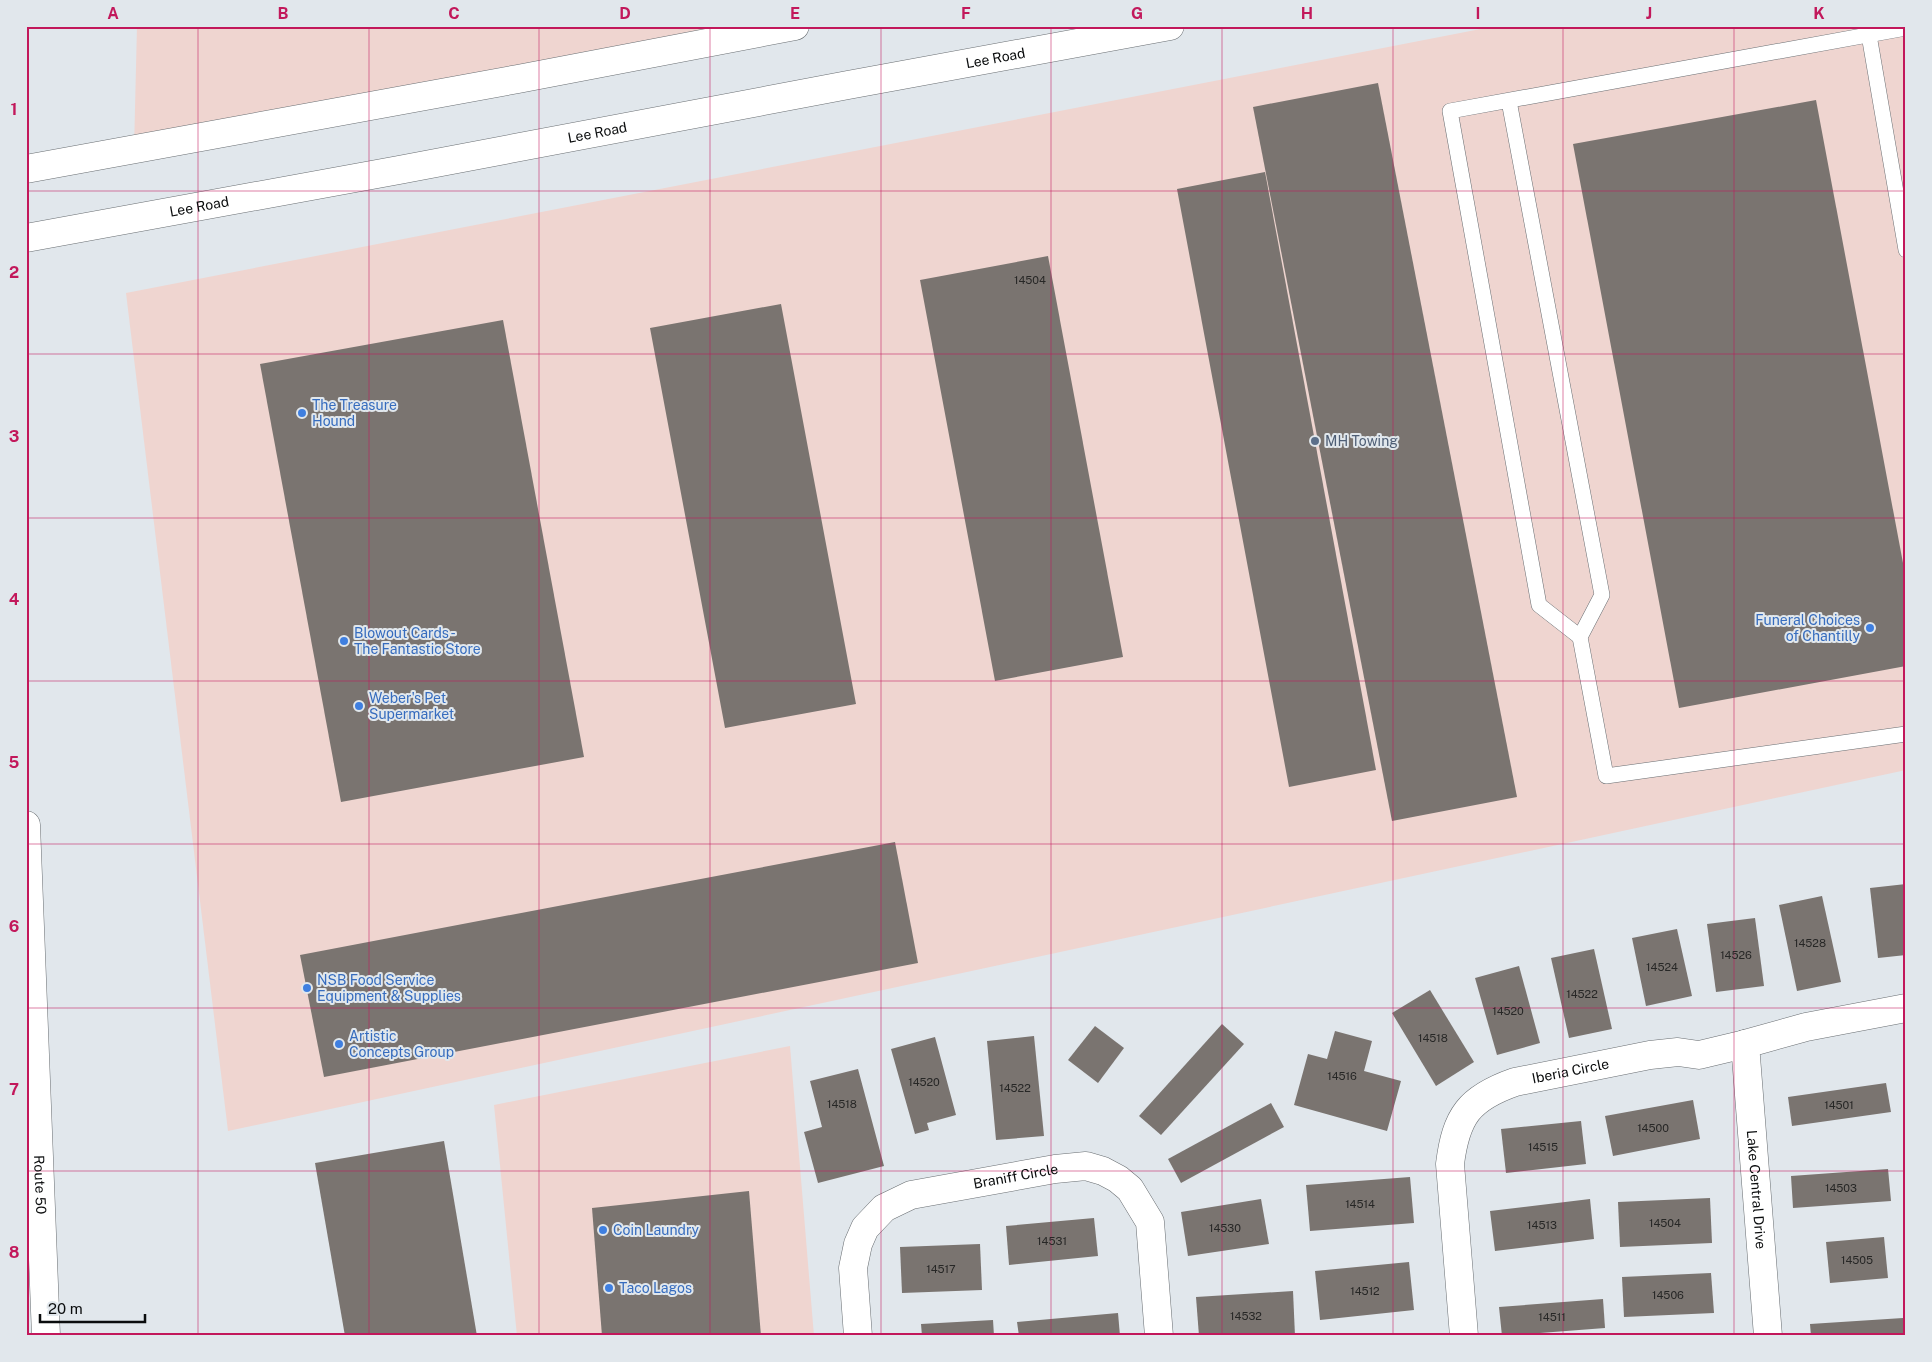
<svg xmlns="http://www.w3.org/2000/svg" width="1932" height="1362" font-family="'Public Sans',sans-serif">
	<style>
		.commercial { fill: #efd5d0 }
		.building { fill: #7a7470 }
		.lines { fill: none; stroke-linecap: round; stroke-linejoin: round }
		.service-casing { stroke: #696e72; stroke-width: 16 }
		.minor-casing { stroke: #696e72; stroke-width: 29 }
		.tertiary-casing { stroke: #696e72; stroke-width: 29 }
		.trunk-casing { stroke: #696e72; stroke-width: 29 }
		.service { stroke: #fff; stroke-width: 15 }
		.minor { stroke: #fff; stroke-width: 28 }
		.tertiary { stroke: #fff; stroke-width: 28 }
		.trunk { stroke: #fff; stroke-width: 28 }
		.grid { fill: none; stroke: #c2185b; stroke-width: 1; stroke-opacity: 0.55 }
		.shop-dot { fill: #3f7fe0; stroke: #e1e7ec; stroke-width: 2 }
		.service-dot { fill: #5c6f8a; stroke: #e1e7ec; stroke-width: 2 }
		.labels { text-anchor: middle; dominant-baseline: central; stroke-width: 4; stroke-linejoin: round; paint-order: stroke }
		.number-label { font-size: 11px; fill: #272726 }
		.street-label { font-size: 14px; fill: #0b0d0e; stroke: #e1e7ec }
		.shop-label { font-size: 14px; fill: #366cbe; stroke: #e1e7ec; text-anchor: start }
		.service-label { font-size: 14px; fill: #4e5e75; stroke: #e1e7ec; text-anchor: start }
		.neatline { fill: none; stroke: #c2185b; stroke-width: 2 }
		.grid-label { font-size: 16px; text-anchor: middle; font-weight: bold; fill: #c2185b }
	</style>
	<rect width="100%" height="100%" fill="#e1e7ec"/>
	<g class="commercial">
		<polygon points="137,26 792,26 134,150"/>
		<polygon points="1496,26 1906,26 1906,770 228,1131 126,293"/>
		<polygon points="790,1046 814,1336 517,1336 494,1105"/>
	</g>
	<g class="building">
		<polygon points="1378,83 1517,797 1392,821 1253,107"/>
		<polygon points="1816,100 1906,579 1906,666 1679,708 1573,144"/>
		<polygon points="1265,172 1376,770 1289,787 1177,189"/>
		<polygon points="1048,256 1123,657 995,681 920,280"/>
		<polygon points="781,304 856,704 725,728 650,328"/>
		<polygon points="503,320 584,757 341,802 260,364"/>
		<polygon points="895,842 918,963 324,1077 300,955"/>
		<polygon points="1906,884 1906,955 1878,958 1870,888"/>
		<polygon points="1822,896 1841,982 1797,991 1779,905"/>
		<polygon points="1755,918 1764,986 1716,992 1707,924"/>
		<polygon points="1677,929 1692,996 1646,1006 1632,938"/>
		<polygon points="1594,949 1612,1029 1569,1038 1551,958"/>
		<polygon points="1519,966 1540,1043 1497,1055 1475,978"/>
		<polygon points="1430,990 1474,1062 1436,1086 1392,1013"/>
		<polygon points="1222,1024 1244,1044 1161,1135 1139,1116"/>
		<polygon points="1095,1026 1124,1048 1098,1083 1068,1060"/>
		<polygon points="1335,1031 1372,1041 1364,1071 1401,1081 1387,1131 1294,1105 1308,1054 1327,1059"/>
		<polygon points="1034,1036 1044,1136 996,1140 987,1041"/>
		<polygon points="935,1037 956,1115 927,1123 929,1130 915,1134 891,1049"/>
		<polygon points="858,1069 884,1166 818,1183 804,1132 822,1127 810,1081"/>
		<polygon points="1886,1083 1891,1112 1792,1126 1788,1097"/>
		<polygon points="1693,1100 1700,1139 1613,1156 1605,1116"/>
		<polygon points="1271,1103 1284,1127 1181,1183 1168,1159"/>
		<polygon points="1581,1121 1586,1164 1506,1173 1501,1129"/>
		<polygon points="444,1141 477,1336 345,1336 315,1163"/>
		<polygon points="1888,1169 1891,1201 1793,1208 1791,1176"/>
		<polygon points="1410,1177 1414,1223 1310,1231 1306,1185"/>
		<polygon points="749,1191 761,1336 602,1336 592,1208"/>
		<polygon points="1710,1198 1712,1243 1620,1247 1618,1202"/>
		<polygon points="1261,1199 1269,1244 1188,1256 1181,1212"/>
		<polygon points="1590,1199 1594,1239 1495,1251 1490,1211"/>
		<polygon points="1094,1218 1098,1256 1009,1265 1006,1226"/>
		<polygon points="1884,1237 1888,1278 1830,1283 1826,1242"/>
		<polygon points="980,1244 982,1290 902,1293 900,1247"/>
		<polygon points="1409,1262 1414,1310 1320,1320 1315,1271"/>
		<polygon points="1711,1273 1714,1313 1624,1317 1622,1277"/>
		<polygon points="1293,1291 1295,1336 1199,1336 1196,1297"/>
		<polygon points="1603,1299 1605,1328 1502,1336 1499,1307"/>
		<polygon points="1118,1313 1120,1336 1019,1336 1017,1322"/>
		<polygon points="1903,1318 1904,1336 1811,1336 1810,1324"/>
		<polygon points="993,1320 994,1336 922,1336 921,1324"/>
	</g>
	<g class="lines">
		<g class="service-casing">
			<g id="service">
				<polyline points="1869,35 1906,250"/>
				<polyline points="1509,101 1602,595 1580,637 1606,776 1906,734"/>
				<polyline points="1580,637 1539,605 1450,111 1906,28"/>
			</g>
		</g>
		<g class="minor-casing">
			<g id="minor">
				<path id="s1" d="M 1745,1044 L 1768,1336"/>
				<path id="s2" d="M 858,1336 L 853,1268 L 858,1244 L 865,1228 L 884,1208 L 911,1195 L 1055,1169 L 1086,1166 L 1103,1171 L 1118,1179 L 1130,1189 L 1150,1222 L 1159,1336"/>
				<path id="s3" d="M 1464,1336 L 1450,1164 C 1456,1116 1469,1098 1515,1082 L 1650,1055 L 1678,1052 L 1699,1055 L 1745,1044 L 1806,1027 L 1906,1008"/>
			</g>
		</g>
		<g class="tertiary-casing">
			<g id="tertiary">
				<polyline points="26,169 518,79 795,26"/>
				<path id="s4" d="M 26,238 L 399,170 L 848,85 L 1170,26"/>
			</g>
		</g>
		<g class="trunk-casing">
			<g id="trunk">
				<path id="s5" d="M 26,825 L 46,1336"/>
			</g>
		</g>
		<use href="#service" class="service"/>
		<use href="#minor" class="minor"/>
		<use href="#tertiary" class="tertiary"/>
		<use href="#trunk" class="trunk"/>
	</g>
	<path class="grid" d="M 198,26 L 198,1336M 369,26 L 369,1336M 539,26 L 539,1336M 710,26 L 710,1336M 881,26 L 881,1336M 1051,26 L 1051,1336M 1222,26 L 1222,1336M 1393,26 L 1393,1336M 1563,26 L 1563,1336M 1734,26 L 1734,1336M 26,191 L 1906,191M 26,354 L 1906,354M 26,518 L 1906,518M 26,681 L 1906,681M 26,844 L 1906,844M 26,1008 L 1906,1008M 26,1171 L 1906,1171"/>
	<g class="shop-dot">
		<circle cx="302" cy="413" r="5"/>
		<circle cx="1870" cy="628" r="5"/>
		<circle cx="344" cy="641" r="5"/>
		<circle cx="359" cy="706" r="5"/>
		<circle cx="307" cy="988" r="5"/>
		<circle cx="339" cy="1044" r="5"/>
		<circle cx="603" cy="1230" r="5"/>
		<circle cx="609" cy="1288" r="5"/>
	</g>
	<circle class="service-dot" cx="1315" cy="441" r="5"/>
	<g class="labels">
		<g class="number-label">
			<text x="1030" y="280">14504</text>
			<text x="1810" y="943">14528</text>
			<text x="1736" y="955">14526</text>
			<text x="1662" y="967">14524</text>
			<text x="1582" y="994">14522</text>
			<text x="1508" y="1011">14520</text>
			<text x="1433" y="1038">14518</text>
			<text x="1342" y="1076">14516</text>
			<text x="924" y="1082">14520</text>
			<text x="1015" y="1088">14522</text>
			<text x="842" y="1104">14518</text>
			<text x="1839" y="1105">14501</text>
			<text x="1653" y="1128">14500</text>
			<text x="1543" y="1147">14515</text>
			<text x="1841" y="1188">14503</text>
			<text x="1360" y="1204">14514</text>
			<text x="1665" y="1223">14504</text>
			<text x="1542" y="1225">14513</text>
			<text x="1225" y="1228">14530</text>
			<text x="1052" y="1241">14531</text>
			<text x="1857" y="1260">14505</text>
			<text x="941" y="1269">14517</text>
			<text x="1365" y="1291">14512</text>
			<text x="1668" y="1295">14506</text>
			<text x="1246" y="1316">14532</text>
			<text x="1552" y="1317">14511</text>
		</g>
		<g class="street-label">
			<text stroke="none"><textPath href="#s4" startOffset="986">Lee Road</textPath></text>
			<text stroke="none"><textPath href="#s4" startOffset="581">Lee Road</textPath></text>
			<text stroke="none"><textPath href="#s4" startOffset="176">Lee Road</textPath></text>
			<text stroke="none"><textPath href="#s3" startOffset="342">Iberia Circle</textPath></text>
			<text stroke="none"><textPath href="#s2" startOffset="274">Braniff Circle</textPath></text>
			<text stroke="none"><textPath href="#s5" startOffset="360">Route 50</textPath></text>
			<text stroke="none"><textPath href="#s1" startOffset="146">Lake Central Drive</textPath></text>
		</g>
		<g class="shop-label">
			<text x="312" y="405">The Treasure<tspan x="312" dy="16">Hound</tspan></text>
			<text x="1860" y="620" text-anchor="end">Funeral Choices<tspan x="1860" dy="16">of Chantilly</tspan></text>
			<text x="354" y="633">Blowout Cards -<tspan x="354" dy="16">The Fantastic Store</tspan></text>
			<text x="369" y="698">Weber's Pet<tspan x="369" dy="16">Supermarket</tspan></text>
			<text x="317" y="980">NSB Food Service<tspan x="317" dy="16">Equipment &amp; Supplies</tspan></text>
			<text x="349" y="1036">Artistic<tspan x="349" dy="16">Concepts Group</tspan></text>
			<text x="613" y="1230">Coin Laundry</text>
			<text x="619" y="1288">Taco Lagos</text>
		</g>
		<g class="service-label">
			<text x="1325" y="441">MH Towing</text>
		</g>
	</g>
	<rect width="1932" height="1362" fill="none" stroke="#e1e7ec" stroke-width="55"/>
	<path d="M40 1314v8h105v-8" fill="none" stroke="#0b0d0e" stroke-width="2.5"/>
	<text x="48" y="1314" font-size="15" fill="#0b0d0e" stroke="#e1e7ec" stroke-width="4" paint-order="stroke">20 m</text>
	<rect x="28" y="28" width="1876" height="1306" class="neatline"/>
	<g class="grid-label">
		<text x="113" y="19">A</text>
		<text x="283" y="19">B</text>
		<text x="454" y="19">C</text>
		<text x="625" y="19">D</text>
		<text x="795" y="19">E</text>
		<text x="966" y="19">F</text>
		<text x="1137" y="19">G</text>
		<text x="1307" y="19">H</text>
		<text x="1478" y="19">I</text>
		<text x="1649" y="19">J</text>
		<text x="1819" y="19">K</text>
		<text x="14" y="115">1</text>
		<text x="14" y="278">2</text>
		<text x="14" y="442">3</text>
		<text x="14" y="605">4</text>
		<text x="14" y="768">5</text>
		<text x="14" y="932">6</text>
		<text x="14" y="1095">7</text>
		<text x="14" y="1258">8</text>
	</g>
</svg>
